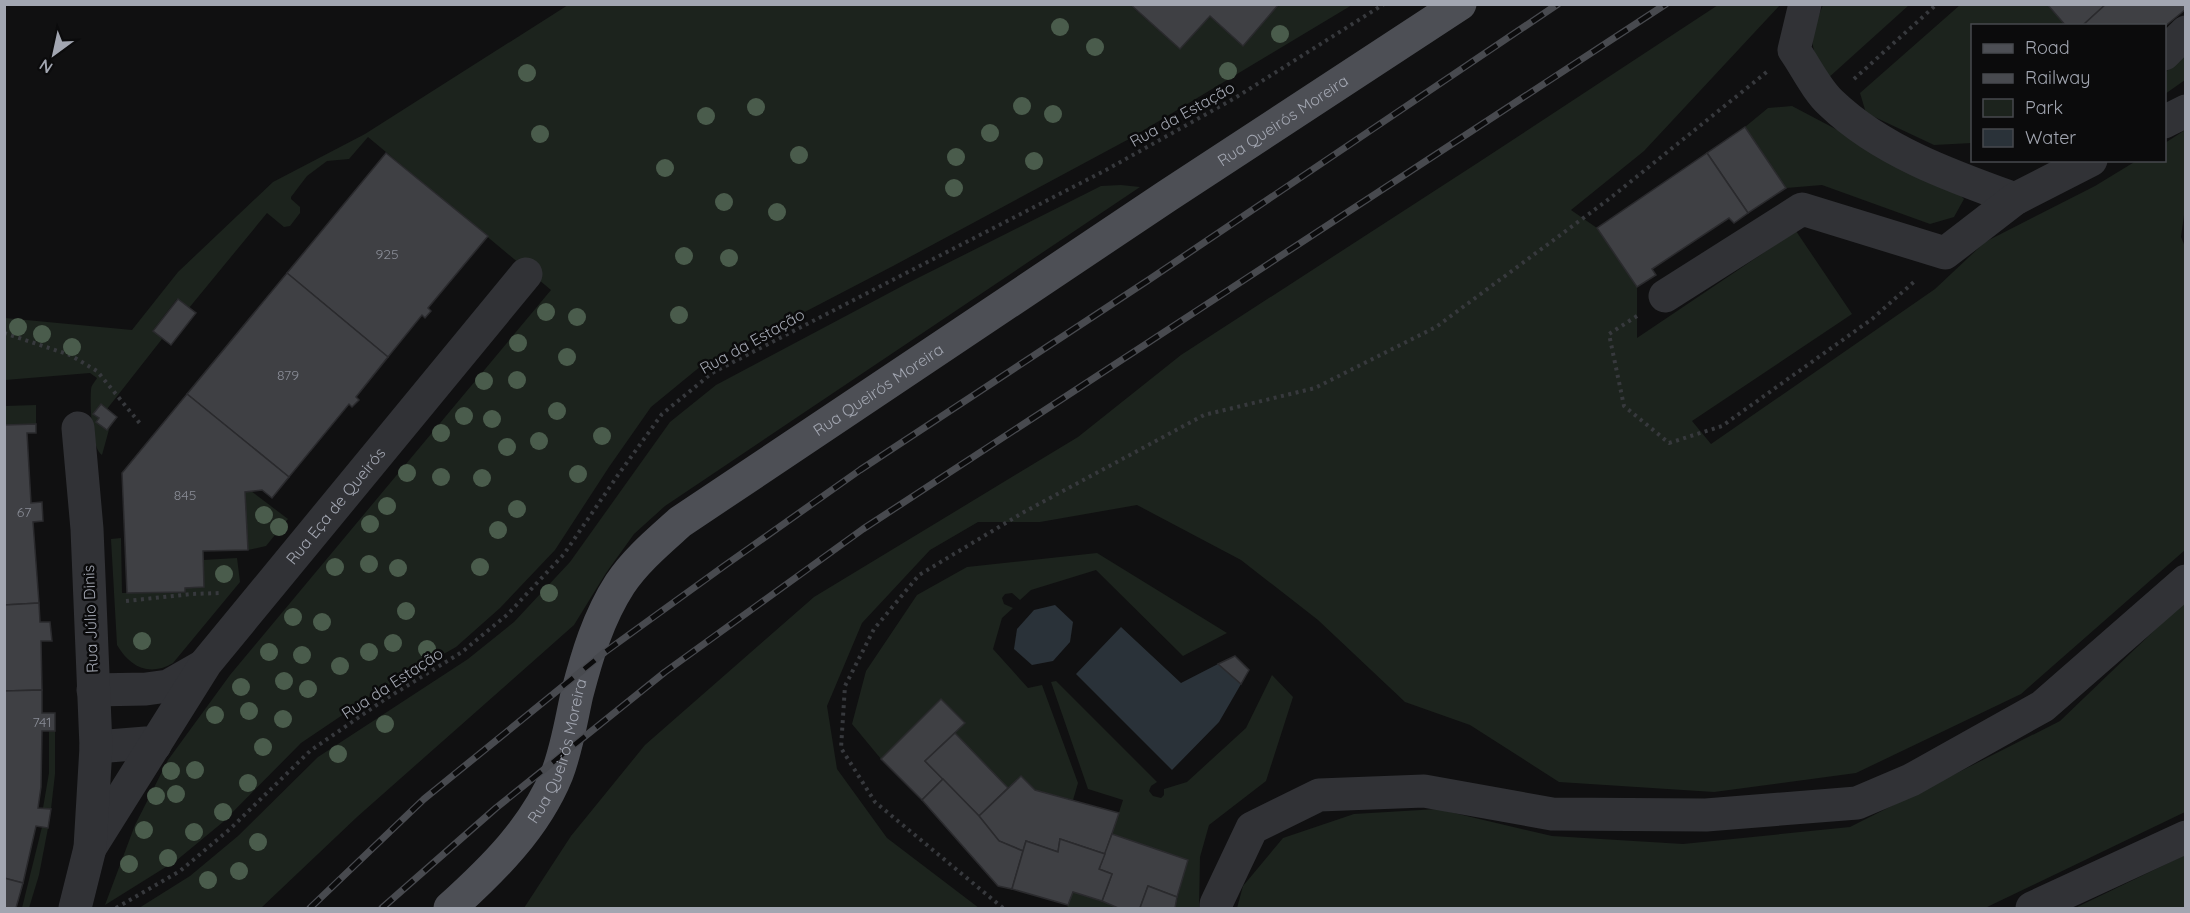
<svg xmlns="http://www.w3.org/2000/svg" width="2190" height="913" font-family="Quicksand,sans-serif">
	<style>
		.green { fill: #1c231d }
		.water { fill: #2a3239 }
		.building { fill: #3f4044; stroke: #2a2a2d; stroke-width: 1.5 }
		.lines { fill: none; stroke-linecap: round; stroke-linejoin: round }
		.path { stroke: #37393d; stroke-width: 4; stroke-dasharray: 3 4.5; stroke-linecap: butt }
		.minor { stroke: #313236; stroke-width: 33 }
		.major { stroke: #4d4f55; stroke-width: 33 }
		.rail-casing { stroke: #484a4f; stroke-width: 7 }
		.rail { stroke: #0b0b0c; stroke-width: 4.5; stroke-dasharray: 14; stroke-linecap: butt }
		.tree { fill: #4a5c4c }
		.labels { text-anchor: middle; dominant-baseline: central; stroke-width: 5; stroke-linejoin: round; paint-order: stroke }
		.number-label { font-size: 14px; fill: #898c96 }
		.street-label { font-size: 16px; fill: #a2a6b1; stroke: #0b0b0c }
	</style>
	<rect width="100%" height="100%" fill="#101011"/>
	<g class="green">
		<path d="M 568,5 L 1130,5 L 1180,49 L 1210,16 L 1243,45 L 1279,5 L 1352,5 L 1129,139 L 893,266 L 701,366 L 651,407 L 609,467 L 555,550 L 500,608 L 456,647 L 378,691 L 301,743 L 223,822 L 177,860 L 105,905 L 135,825 L 168,760 L 230,675 L 551,290 L 368,137 L 349,159 L 327,161 L 307,176 L 291,197 L 291,199 L 300,207 L 300,213 L 290,226 L 284,227 L 267,213 L 189,308 L 177,299 L 153,330 L 162,339 L 107,409 L 101,404 L 94,413 L 99,418 L 96,422 L 107,430 L 110,426 L 102,455 C 91,448 90,404 91,390 C 91,385 95,382 97,378 L 90,373 L 5,380 L 5,318 L 132,330 L 178,272 L 273,182 L 365,134 Z"/>
		<polygon points="1718,5 1780,5 1644,151 1571,210 1597,228 1637,287 1637,338 1796,231 1852,314 1692,421 1711,444 1935,289 1985,242 2095,186 2136,161 2164,160 2165,143 2185,130 2185,208 2181,237 2186,249 2185,550 2021,694 1856,773 1714,792 1559,782 1470,725 1405,702 1318,620 1241,560 1137,505 1040,522 978,522 930,550 862,623 827,706 837,769 887,838 979,908 524,908 571,836 645,745 814,597 1078,437 1181,355 1476,164"/>
		<path d="M 1823,5 L 1909,5 L 1827,79 C 1809,46 1808,40 1823,5 Z"/>
		<polygon points="1960,5 2047,5 2066,25 1972,26 1972,143 1934,145 1866,113 1860,93"/>
		<polygon points="2185,52 2185,80 2165,94 2165,73"/>
		<polygon points="1792,106 1883,154 1948,182 1964,199 1954,217 1930,224 1822,185 1786,188 1745,127 1768,108"/>
		<polygon points="1121,185 1140,187 665,506 634,534 606,573 574,625 357,817 261,908 139,908 190,876 238,836 318,757 468,659 514,622 570,562 670,422 716,385 906,284 1101,186"/>
		<polygon points="36,405 36,424 5,425 5,406"/>
		<polygon points="251,491 288,519 266,546 248,550 245,492"/>
		<path d="M 121,538 L 122,593 L 185,592 L 185,588 L 203,587 L 203,560 L 237,558 L 240,582 L 173,663 C 149,677 130,667 117,645 L 111,539 Z"/>
		<polygon points="1097,553 1227,633 1183,656 1096,570 1031,590 1020,600 1012,593 1005,594 1002,598 1004,604 1013,608 1002,618 993,649 1028,688 1042,685 1078,783 1073,800 1035,790 1021,776 1008,788 955,733 965,722 941,699 881,759 852,724 866,671 917,595 967,567"/>
		<polygon points="2185,601 2185,812 1985,908 1237,908 1243,886 1283,838 1354,814 1437,809 1552,836 1683,844 1850,827 2060,721"/>
		<polygon points="1272,675 1293,697 1266,781 1209,825 1200,857 1199,908 1175,908 1187,860 1112,834 1123,800 1088,789 1051,682 1056,681 1157,782 1151,786 1149,791 1153,796 1161,798 1164,795 1164,789 1187,782 1246,728"/>
		<polygon points="49,731 55,731 55,774 51,809 43,808 49,773"/>
		<polygon points="42,827 48,828 39,875 29,908 22,908"/>
		<polygon points="2185,855 2185,908 2075,908"/>
		<polygon points="1073,892 1102,901 1118,908 1067,908"/>
	</g>
	<g class="water">
		<polygon points="1055,605 1073,622 1070,642 1053,661 1032,665 1014,649 1017,629 1034,610"/>
		<polygon points="1121,627 1181,683 1218,664 1241,684 1219,722 1172,770 1076,674"/>
	</g>
	<g class="building">
		<polygon points="1130,4 1279,4 1243,46 1210,16 1180,49"/>
		<polygon points="2047,4 2106,4 2082,26 2066,26"/>
		<polygon points="2106,4 2186,4 2186,9 2164,27 2164,26 2082,26"/>
		<polygon points="1745,127 1786,188 1748,213 1707,153"/>
		<polygon points="386,153 488,236 428,308 431,311 425,318 422,315 388,357 287,273"/>
		<polygon points="1707,153 1748,213 1734,223 1729,218 1652,269 1656,275 1637,287 1597,228"/>
		<polygon points="287,273 388,357 356,397 359,400 352,407 349,404 289,477 187,394"/>
		<polygon points="178,299 196,313 171,345 153,331"/>
		<polygon points="187,394 289,477 272,498 262,490 245,492 248,550 203,551 204,587 185,588 185,592 127,593 122,473"/>
		<polygon points="101,404 117,417 107,430 96,422 99,418 93,414"/>
		<polygon points="36,424 36,433 27,433 31,503 42,502 43,521 33,522 39,603 4,605 4,425"/>
		<polygon points="39,603 40,622 50,622 52,641 41,641 42,690 4,691 4,605"/>
		<polygon points="1235,656 1249,670 1241,684 1218,664"/>
		<polygon points="42,690 42,713 55,713 55,731 42,731 41,787 38,808 51,809 48,828 36,826 23,883 4,878 4,691"/>
		<polygon points="941,699 965,723 925,761 943,779 922,800 881,759"/>
		<polygon points="955,733 1008,788 979,816 925,761"/>
		<polygon points="1021,776 1035,790 1119,813 1105,854 1060,839 1058,852 1026,841 1023,851 999,841 979,816"/>
		<polygon points="943,779 979,816 999,841 1023,851 1012,889 998,886 922,800"/>
		<polygon points="1112,834 1188,860 1177,897 1148,886 1140,908 1118,908 1102,901 1112,874 1099,869"/>
		<polygon points="1060,839 1105,854 1099,869 1112,874 1102,901 1073,892 1068,905 1012,889 1026,841 1058,852"/>
		<polygon points="4,878 23,883 16,908 4,908"/>
		<polygon points="1148,886 1177,897 1175,908 1140,908"/>
	</g>
	<g class="lines">
		<g class="path">
			<polyline points="1854,79 1937,4"/>
			<polyline points="1637,316 1609,334 1624,406 1669,443 1722,426 1872,319 1916,280"/>
			<polyline points="4,333 70,355 97,371 142,426"/>
			<polyline points="126,601 192,594 220,593"/>
			<polyline points="116,908 180,871 230,829 310,751 384,700 462,652 508,614 564,554 618,475 662,414 712,373 1106,170 1235,98 1384,4"/>
			<polyline points="1003,908 875,802 841,748 845,686 874,629 919,575 1024,512 1204,415 1315,388 1436,327 1609,199 1768,71"/>
		</g>
		<g class="minor">
			<path d="M 1805,4 L 1794,50 C 1806,67 1816,89 1831,103 C 1881,151 1951,176 2015,199"/>
			<polyline points="2164,54 2186,32"/>
			<polyline points="2164,122 2186,111"/>
			<polyline points="1665,296 1802,209 1945,253 2015,199 2091,160"/>
			<polyline points="93,690 146,689 168,686 203,666"/>
			<polyline points="96,747 146,743 155,745"/>
			<path id="s1" d="M 90,848 L 206,663 L 526,274"/>
			<polyline points="75,908 90,848 96,747 87,529 78,428"/>
			<polyline points="1216,908 1216,904 1252,828 1319,795 1424,791 1552,814 1706,815 1857,803 1911,780 2043,706 2186,581"/>
			<polyline points="2032,908 2186,837"/>
		</g>
		<path class="major" id="s2" d="M 450,908 C 493,869 535,828 557,774 C 567,748 571,721 577,694 C 587,656 598,618 620,584 C 636,560 659,541 680,522 L 1167,196 L 1460,4"/>
		<g class="rail-casing">
			<g id="rail">
				<polyline points="310,908 424,799 605,652 724,566 860,470 1150,279 1558,4"/>
				<polyline points="382,908 496,808 665,672 863,529 1666,4"/>
			</g>
		</g>
		<use href="#rail" class="rail"/>
	</g>
	<g class="tree">
		<circle cx="1060" cy="27" r="9"/>
		<circle cx="1280" cy="34" r="9"/>
		<circle cx="1095" cy="47" r="9"/>
		<circle cx="1228" cy="71" r="9"/>
		<circle cx="527" cy="73" r="9"/>
		<circle cx="1022" cy="106" r="9"/>
		<circle cx="756" cy="107" r="9"/>
		<circle cx="1053" cy="114" r="9"/>
		<circle cx="706" cy="116" r="9"/>
		<circle cx="990" cy="133" r="9"/>
		<circle cx="540" cy="134" r="9"/>
		<circle cx="799" cy="155" r="9"/>
		<circle cx="956" cy="157" r="9"/>
		<circle cx="1034" cy="161" r="9"/>
		<circle cx="665" cy="168" r="9"/>
		<circle cx="954" cy="188" r="9"/>
		<circle cx="724" cy="202" r="9"/>
		<circle cx="777" cy="212" r="9"/>
		<circle cx="684" cy="256" r="9"/>
		<circle cx="729" cy="258" r="9"/>
		<circle cx="546" cy="312" r="9"/>
		<circle cx="679" cy="315" r="9"/>
		<circle cx="577" cy="317" r="9"/>
		<circle cx="18" cy="327" r="9"/>
		<circle cx="42" cy="334" r="9"/>
		<circle cx="518" cy="343" r="9"/>
		<circle cx="72" cy="347" r="9"/>
		<circle cx="567" cy="357" r="9"/>
		<circle cx="517" cy="380" r="9"/>
		<circle cx="484" cy="381" r="9"/>
		<circle cx="557" cy="411" r="9"/>
		<circle cx="464" cy="416" r="9"/>
		<circle cx="492" cy="419" r="9"/>
		<circle cx="441" cy="433" r="9"/>
		<circle cx="602" cy="436" r="9"/>
		<circle cx="539" cy="441" r="9"/>
		<circle cx="507" cy="447" r="9"/>
		<circle cx="407" cy="473" r="9"/>
		<circle cx="578" cy="474" r="9"/>
		<circle cx="441" cy="477" r="9"/>
		<circle cx="482" cy="478" r="9"/>
		<circle cx="387" cy="506" r="9"/>
		<circle cx="517" cy="509" r="9"/>
		<circle cx="264" cy="515" r="9"/>
		<circle cx="370" cy="524" r="9"/>
		<circle cx="279" cy="527" r="9"/>
		<circle cx="498" cy="530" r="9"/>
		<circle cx="369" cy="564" r="9"/>
		<circle cx="335" cy="567" r="9"/>
		<circle cx="480" cy="567" r="9"/>
		<circle cx="398" cy="568" r="9"/>
		<circle cx="224" cy="574" r="9"/>
		<circle cx="549" cy="593" r="9"/>
		<circle cx="406" cy="611" r="9"/>
		<circle cx="293" cy="617" r="9"/>
		<circle cx="322" cy="622" r="9"/>
		<circle cx="142" cy="641" r="9"/>
		<circle cx="393" cy="643" r="9"/>
		<circle cx="427" cy="649" r="9"/>
		<circle cx="269" cy="652" r="9"/>
		<circle cx="369" cy="652" r="9"/>
		<circle cx="302" cy="655" r="9"/>
		<circle cx="340" cy="666" r="9"/>
		<circle cx="284" cy="681" r="9"/>
		<circle cx="241" cy="687" r="9"/>
		<circle cx="308" cy="689" r="9"/>
		<circle cx="249" cy="711" r="9"/>
		<circle cx="215" cy="715" r="9"/>
		<circle cx="283" cy="719" r="9"/>
		<circle cx="385" cy="724" r="9"/>
		<circle cx="263" cy="747" r="9"/>
		<circle cx="338" cy="754" r="9"/>
		<circle cx="195" cy="770" r="9"/>
		<circle cx="171" cy="771" r="9"/>
		<circle cx="248" cy="783" r="9"/>
		<circle cx="176" cy="794" r="9"/>
		<circle cx="156" cy="796" r="9"/>
		<circle cx="223" cy="812" r="9"/>
		<circle cx="144" cy="830" r="9"/>
		<circle cx="194" cy="832" r="9"/>
		<circle cx="258" cy="842" r="9"/>
		<circle cx="168" cy="858" r="9"/>
		<circle cx="129" cy="864" r="9"/>
		<circle cx="239" cy="871" r="9"/>
		<circle cx="208" cy="880" r="9"/>
	</g>
	<g class="labels">
		<g class="number-label">
			<text x="387" y="254">925</text>
			<text x="288" y="375">879</text>
			<text x="185" y="495">845</text>
			<text x="24" y="512">67</text>
			<text x="42" y="722">741</text>
		</g>
		<g class="street-label">
			<text transform="translate(1182 114) rotate(-29)">Rua da Estação</text>
			<text stroke="none"><textPath href="#s2" startOffset="1185">Rua Queirós Moreira</textPath></text>
			<text transform="translate(752 341) rotate(-29)">Rua da Estação</text>
			<text stroke="none"><textPath href="#s2" startOffset="699">Rua Queirós Moreira</textPath></text>
			<text stroke="none"><textPath href="#s1" startOffset="422">Rua Eça de Queirós</textPath></text>
			<text transform="translate(90 619) rotate(-92)">Rua Júlio Dinis</text>
			<text transform="translate(392 683) rotate(-33)">Rua da Estação</text>
			<text stroke="none"><textPath href="#s2" startOffset="195">Rua Queirós Moreira</textPath></text>
		</g>
	</g>
	<rect width="2190" height="913" fill="none" stroke="#a2a6b1" stroke-width="12"/>
	<rect x="1971" y="24" width="195" height="138" fill="#0b0b0c" stroke="#47494e" stroke-width="1.5"/>
	<rect x="1983" y="44" width="30" height="9" fill="#4d4f55" stroke="#47494e" stroke-width="1.5"/>
	<text x="2025" y="54" font-size="18" fill="#a2a6b1">Road</text>
	<rect x="1983" y="74" width="30" height="9" fill="#484a4f" stroke="#47494e" stroke-width="1.5"/>
	<text x="2025" y="84" font-size="18" fill="#a2a6b1">Railway</text>
	<rect x="1983" y="99" width="30" height="18" fill="#1c231d" stroke="#47494e" stroke-width="1.5"/>
	<text x="2025" y="114" font-size="18" fill="#a2a6b1">Park</text>
	<rect x="1983" y="129" width="30" height="18" fill="#2a3239" stroke="#47494e" stroke-width="1.5"/>
	<text x="2025" y="144" font-size="18" fill="#a2a6b1">Water</text>
	<g transform="translate(54 54) rotate(213)" stroke="#0b0b0c" stroke-width="4.5" paint-order="stroke">
	<path d="M0-4.5L10 22L0 15L-10 22Z" fill="#a2a6b1"/>
	<text y="-9" font-size="16" font-weight="bold" text-anchor="middle" fill="#a2a6b1">N</text>
	</g>
</svg>
